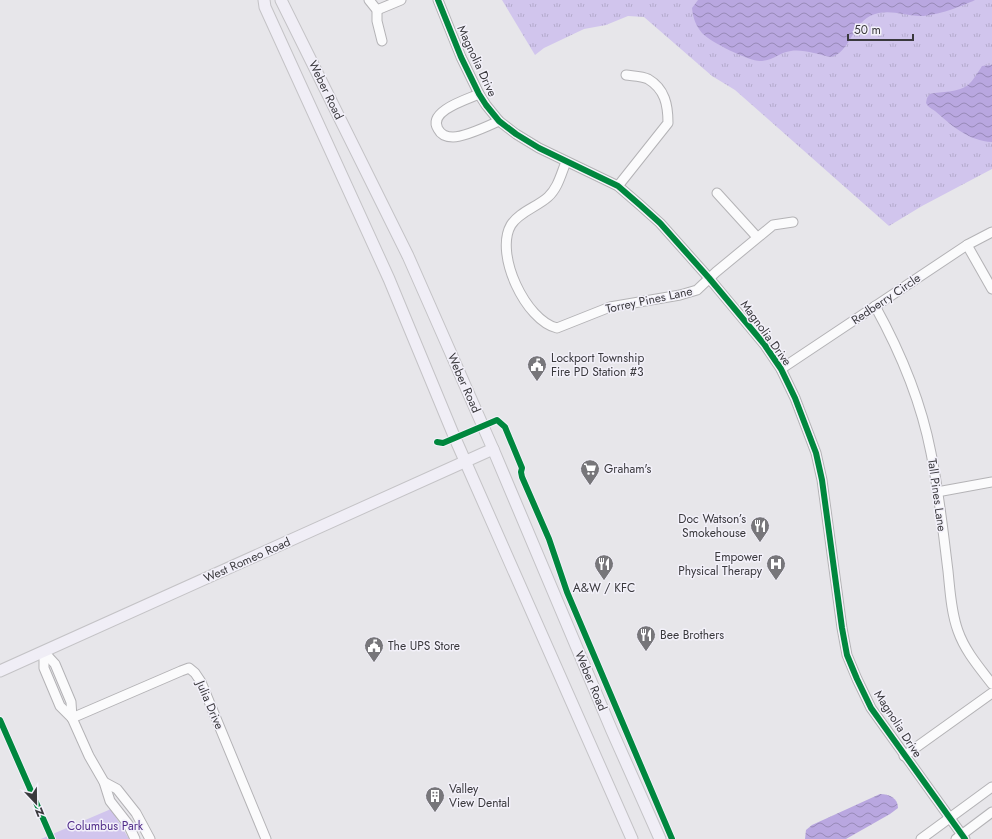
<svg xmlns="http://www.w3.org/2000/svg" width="992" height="839" font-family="Jost,sans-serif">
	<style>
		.grass { fill: url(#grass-tufts) }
		.park { fill: #d1c5ed }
		.water { fill: url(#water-waves) }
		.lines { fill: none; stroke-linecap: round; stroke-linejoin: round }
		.minor-casing { stroke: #b4b3b6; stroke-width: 11 }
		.major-casing { stroke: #c4c3c6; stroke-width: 13 }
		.minor { stroke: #fbfbfc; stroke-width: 9 }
		.major { stroke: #f0eef6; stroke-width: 11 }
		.cycleway-casing { stroke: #f3f1fa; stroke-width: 8 }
		.cycleway { stroke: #00873e; stroke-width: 6 }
		.labels { text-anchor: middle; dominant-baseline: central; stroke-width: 3; stroke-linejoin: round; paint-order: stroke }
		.street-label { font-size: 12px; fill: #3a393d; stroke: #f3f1fa }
		.poi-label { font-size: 12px; fill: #3a393d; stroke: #f3f1fa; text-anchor: start }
		.park-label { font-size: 12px; fill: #512c89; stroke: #f3f1fa }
	</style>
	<defs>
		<pattern id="grass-tufts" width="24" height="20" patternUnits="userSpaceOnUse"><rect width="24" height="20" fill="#d1c5ed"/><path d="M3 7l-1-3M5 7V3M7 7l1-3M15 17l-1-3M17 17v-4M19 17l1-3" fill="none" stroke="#b4aacc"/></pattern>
		<pattern id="water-waves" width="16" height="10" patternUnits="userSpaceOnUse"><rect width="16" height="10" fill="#b9a7e0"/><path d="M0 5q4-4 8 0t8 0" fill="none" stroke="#9789b7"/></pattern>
	</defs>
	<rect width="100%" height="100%" fill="#e7e6ea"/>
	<polygon class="grass" points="502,0 992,0 992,169 922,206 889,226 735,90 712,76 644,17 628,16 606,25 584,29 544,48 535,55"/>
	<polygon class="park" points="111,809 129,839 41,839"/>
	<g class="water">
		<path d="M 698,0 L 975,0 C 963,6 933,17 919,16 C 903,15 886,8 870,16 C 852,25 850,52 831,57 C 819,55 803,49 791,51 C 780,52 773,61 760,61 C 749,61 710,42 702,33 C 696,26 693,18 692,8 Z"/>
		<path d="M 992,65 L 992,142 C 969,141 952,126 935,111 C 931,108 929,108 926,103 L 927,98 L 930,94 C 942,91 958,93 968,85 C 973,81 978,72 982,66 Z"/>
		<path d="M 880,794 C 889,794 898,798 898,808 L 890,814 L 846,839 L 805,839 L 806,830 L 812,825 Z"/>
	</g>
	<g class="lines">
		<g class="minor-casing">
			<g id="minor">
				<polyline points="369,0 377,10 377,21 382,41"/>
				<polyline points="438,0 461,57 479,94 486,105 499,121 516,134 539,148 618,186 640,205 660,223 709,278 764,344 781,369 795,398 816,453 822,480 842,628 847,655 857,679 871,708 965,839"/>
				<polyline points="377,10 401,0"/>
				<path d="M 479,94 C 468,99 427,111 438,129 C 441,135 446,137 453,137 C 465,137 488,126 499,121"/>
				<path d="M 566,162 C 561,174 558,188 548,197 C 537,207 519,212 511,225 C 494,254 526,321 557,328 L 610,307 L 680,295 L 697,290 L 716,272 L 773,225 L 793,222"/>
				<path d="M 618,186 L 668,123 C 668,105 665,89 648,79 C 642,76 632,76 626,75"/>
				<polyline points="717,193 757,237"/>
				<polyline points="967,245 992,289"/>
				<path d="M 875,306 C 901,353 921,401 931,453 C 939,492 943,531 948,571 C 950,590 951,612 958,631 C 965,651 979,667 992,684"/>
				<polyline points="781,369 967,245 992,232"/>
				<polyline points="937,492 992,482"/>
				<polyline points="44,652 55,664 71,702 72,718 89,756 104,782 110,801 128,824 135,839"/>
				<polyline points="44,652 44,668 60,706 72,718"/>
				<polyline points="72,718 181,671 189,668 195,673 201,682 266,839"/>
				<polyline points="904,756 992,693"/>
				<polyline points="104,782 117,789 136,813 150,839"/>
				<polyline points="921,839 992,787"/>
				<polyline points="956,839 992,812"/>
			</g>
		</g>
		<g class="major-casing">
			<g id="major">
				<polyline points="264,0 265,7 389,279 454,436 632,839"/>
				<polyline points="281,0 408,256 493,449 612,731 660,839"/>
				<polyline points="0,671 493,449"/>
			</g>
		</g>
		<use href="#minor" class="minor"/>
		<use href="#major" class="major"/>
		<g class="cycleway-casing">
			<g id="cycleway">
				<polyline points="438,0 461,57 479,94 486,105 499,121 516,134 539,148 618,186 640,205 660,223 709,278 764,344 781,369 795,398 816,453 822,480 842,628 847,655 857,679 871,708 965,839"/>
				<polyline points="437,442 443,443 497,420 505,427 522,468 521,472 522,477 549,539 567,592 672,839"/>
				<polyline points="0,720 52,839"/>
			</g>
		</g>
		<use href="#cycleway" class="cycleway"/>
	</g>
	<defs>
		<g id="civic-pin" transform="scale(1)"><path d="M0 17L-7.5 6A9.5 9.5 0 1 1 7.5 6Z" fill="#77767a" stroke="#f3f1fa"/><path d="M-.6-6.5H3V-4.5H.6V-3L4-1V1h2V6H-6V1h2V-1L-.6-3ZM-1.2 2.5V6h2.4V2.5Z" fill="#fff"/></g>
		<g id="supermarket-pin" transform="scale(1)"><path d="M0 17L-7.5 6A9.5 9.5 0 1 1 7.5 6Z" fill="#77767a" stroke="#f3f1fa"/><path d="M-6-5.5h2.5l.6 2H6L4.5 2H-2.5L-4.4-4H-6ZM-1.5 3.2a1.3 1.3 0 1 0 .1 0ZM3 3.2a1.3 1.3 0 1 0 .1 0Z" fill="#fff"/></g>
		<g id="restaurant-pin" transform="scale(1)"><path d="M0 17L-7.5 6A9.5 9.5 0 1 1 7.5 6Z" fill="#77767a" stroke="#f3f1fa"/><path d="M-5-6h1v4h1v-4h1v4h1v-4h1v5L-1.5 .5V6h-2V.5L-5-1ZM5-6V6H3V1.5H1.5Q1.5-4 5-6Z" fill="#fff"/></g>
		<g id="hospital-pin" transform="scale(1)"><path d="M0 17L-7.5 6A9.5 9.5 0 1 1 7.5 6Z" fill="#77767a" stroke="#f3f1fa"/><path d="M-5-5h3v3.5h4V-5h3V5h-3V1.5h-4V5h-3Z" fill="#fff"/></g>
		<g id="building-pin" transform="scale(1)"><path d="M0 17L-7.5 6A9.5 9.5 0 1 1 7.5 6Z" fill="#77767a" stroke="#f3f1fa"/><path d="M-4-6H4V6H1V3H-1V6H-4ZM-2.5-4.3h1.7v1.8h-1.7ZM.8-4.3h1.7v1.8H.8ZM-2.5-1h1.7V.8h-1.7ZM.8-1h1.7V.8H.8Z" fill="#fff"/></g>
	</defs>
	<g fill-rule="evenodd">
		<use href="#civic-pin" x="537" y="365"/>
		<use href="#supermarket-pin" x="590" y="469"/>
		<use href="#restaurant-pin" x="760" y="526"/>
		<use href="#restaurant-pin" x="604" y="564"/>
		<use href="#hospital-pin" x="776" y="564"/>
		<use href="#restaurant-pin" x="646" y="635"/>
		<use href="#civic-pin" x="374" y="646"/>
		<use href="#building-pin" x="435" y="796"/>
	</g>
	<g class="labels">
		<g class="street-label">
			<text transform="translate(477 61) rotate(65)">Magnolia Drive</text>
			<text transform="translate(326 90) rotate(64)">Weber Road</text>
			<text transform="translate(886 299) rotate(-34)">Redberry Circle</text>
			<text transform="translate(649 300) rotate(-12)">Torrey Pines Lane</text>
			<text transform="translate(766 333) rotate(54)">Magnolia Drive</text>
			<text transform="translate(464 383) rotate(66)">Weber Road</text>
			<text transform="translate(937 495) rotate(82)">Tall Pines Lane</text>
			<text transform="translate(247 560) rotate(-24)">West Romeo Road</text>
			<text transform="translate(591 681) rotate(67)">Weber Road</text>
			<text transform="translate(210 705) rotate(67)">Julia Drive</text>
			<text transform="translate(898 724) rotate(57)">Magnolia Drive</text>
		</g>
		<g class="poi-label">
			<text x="551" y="358">Lockport Township<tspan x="551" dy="14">Fire PD Station #3</tspan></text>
			<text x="604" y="469">Graham's</text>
			<text x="746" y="519" text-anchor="end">Doc Watson’s<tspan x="746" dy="14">Smokehouse</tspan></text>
			<text x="762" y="557" text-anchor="end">Empower<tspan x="762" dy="14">Physical Therapy</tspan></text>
			<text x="604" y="588" text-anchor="middle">A&amp;W / KFC</text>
			<text x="660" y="635">Bee Brothers</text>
			<text x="388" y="646">The UPS Store</text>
			<text x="449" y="789">Valley<tspan x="449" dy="14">View Dental</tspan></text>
		</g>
		<g class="park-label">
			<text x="105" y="826">Columbus Park</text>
		</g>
	</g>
	<g transform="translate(36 803) rotate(158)" stroke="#f3f1fa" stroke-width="3" paint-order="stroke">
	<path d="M0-3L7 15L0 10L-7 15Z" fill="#3a393d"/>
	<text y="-6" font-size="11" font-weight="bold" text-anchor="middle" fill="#3a393d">N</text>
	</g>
	<path d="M848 34v6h65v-6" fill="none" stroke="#3a393d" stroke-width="2"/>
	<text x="854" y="34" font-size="12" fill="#3a393d" stroke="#f3f1fa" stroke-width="3" paint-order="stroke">50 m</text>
</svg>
